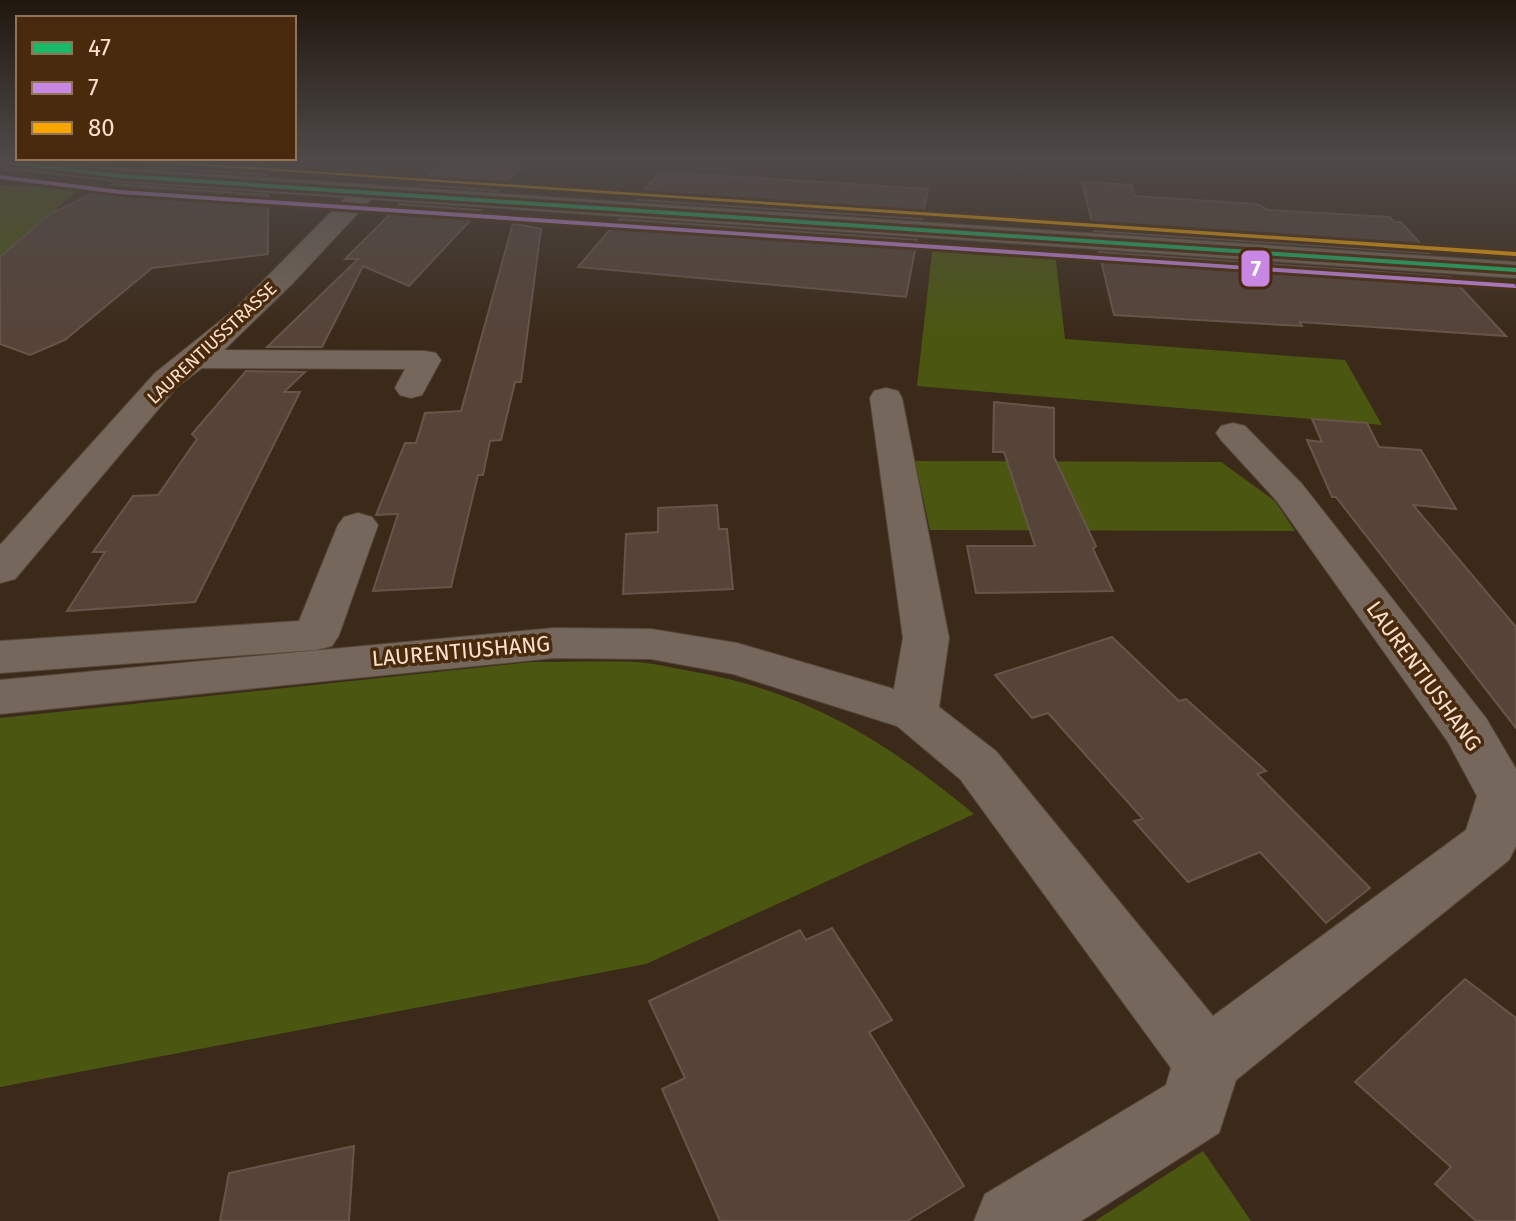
<svg xmlns="http://www.w3.org/2000/svg" width="1516" height="1221" font-family="'Fira Sans',sans-serif">
	<style>
		.green { fill: #4b5711 }
		.building { fill: #564439; stroke: #68554a; stroke-width: 2 }
		.lines { fill: none; stroke-linecap: round; stroke-linejoin: round }
		.minor-casing { stroke: #574739; stroke-width: 2 }
		.major-casing { stroke: #574739; stroke-width: 2 }
		.minor { fill: #75675b; fill-rule: evenodd }
		.major { fill: #776656; fill-rule: evenodd }
		.bus-1-casing { stroke: #492a0c; stroke-width: 6 }
		.bus-2-casing { stroke: #492a0c; stroke-width: 6 }
		.bus-3-casing { stroke: #492a0c; stroke-width: 6 }
		.bus-1 { fill: #1ab867; fill-rule: evenodd }
		.bus-2 { fill: #c787e3; fill-rule: evenodd }
		.bus-3 { fill: #f7a600; fill-rule: evenodd }
		.labels { text-anchor: middle; dominant-baseline: central; stroke-width: 7; stroke-linejoin: round; paint-order: stroke }
		.far-street-label { font-size: 18px; fill: #fbe1cd; stroke: #492a0c }
		.street-label { font-size: 22px; fill: #fbe1cd; stroke: #492a0c }
		.line-badge { stroke: #492a0c; stroke-width: 3 }
		.badge-label { font-size: 22px; text-anchor: middle; font-weight: bold; fill: #fff }
	</style>
	<rect width="100%" height="100%" fill="#3b2a1a"/>
	<g class="green">
		<polygon points="0,185 80,188 0,258"/>
		<polygon points="933,243 1055,252 1065,339 1345,360 1382,425 917,386"/>
		<polygon points="915,461 1221,462 1275,501 1295,531 930,530"/>
		<path d="M 532,662 C 567,662 601,661 636,662 C 654,663 672,668 690,671 C 806,691 884,740 974,814 L 646,964 L 0,1087 L 0,718 Z"/>
		<polygon points="1203,1151 1251,1221 1095,1221"/>
	</g>
	<g class="building">
		<polygon points="164,160 267,160 267,175 149,167"/>
		<polygon points="444,160 498,160 497,163 522,165 498,191 419,185"/>
		<polygon points="659,173 728,176 928,189 922,219 636,200"/>
		<polygon points="1082,182 1132,185 1134,196 1257,204 1268,210 1390,217 1394,222 1401,222 1429,253 1094,231"/>
		<polygon points="113,184 268,195 268,254 152,268 65,340 30,355 0,344 0,257 51,213"/>
		<polygon points="400,204 480,210 409,286 363,266 322,347 267,347 358,259 345,259"/>
		<polygon points="619,219 917,240 906,297 578,267"/>
		<polygon points="513,223 541,229 521,382 515,382 501,440 490,441 483,475 478,475 451,587 373,591 398,514 376,515 405,443 416,443 425,413 461,411"/>
		<polygon points="1099,252 1451,277 1506,336 1300,322 1302,326 1114,315"/>
		<polygon points="246,371 305,372 284,392 300,392 195,602 67,611 105,552 93,552 133,496 158,495 197,439 192,434"/>
		<polygon points="994,402 1054,408 1054,457 1096,546 1093,549 1113,591 976,593 967,546 1035,546 1004,452 993,452"/>
		<polygon points="1312,419 1367,423 1379,447 1421,450 1456,509 1413,505 1516,627 1516,728 1336,497 1332,497 1307,440 1322,442"/>
		<polygon points="717,505 719,529 727,529 733,589 623,594 626,534 658,532 658,508"/>
		<polygon points="1112,637 1179,701 1186,699 1266,771 1257,774 1370,888 1326,923 1260,852 1188,882 1134,821 1143,819 1048,713 1032,718 995,675"/>
		<polygon points="832,928 892,1020 869,1032 964,1186 907,1221 720,1221 662,1089 685,1078 649,1001 800,930 806,940"/>
		<polygon points="1465,979 1516,1018 1516,1221 1476,1221 1435,1184 1451,1167 1355,1082"/>
		<polygon points="354,1146 349,1221 220,1221 229,1173"/>
	</g>
	<g class="lines">
		<g class="minor-casing">
			<g id="minor">
				<polygon points="365,185 373,187 376,192 373,197 292,284 224,350 425,351 436,353 441,360 422,395 411,398 400,395 395,388 405,369 202,368 177,387 15,579 0,583 0,545 155,373 235,309 344,199 357,187"/>
				<polygon points="886,388 898,391 902,398 949,638 939,707 996,751 1213,1016 1466,830 1477,796 1448,742 1276,500 1221,440 1216,433 1221,426 1233,423 1245,426 1302,484 1486,718 1516,769 1516,846 1509,860 1236,1080 1219,1133 1081,1221 974,1221 985,1194 1166,1085 1171,1068 960,779 897,726 733,674 651,659 554,658 0,714 0,680 554,628 651,629 737,643 894,689 903,638 870,398 874,391"/>
				<polygon points="358,513 372,517 378,525 339,635 332,646 316,650 0,673 0,641 299,621 338,525 344,517"/>
			</g>
		</g>
		<g class="major-casing">
			<polygon id="major" points="0,160 1516,262 1516,278 121,182 0,167"/>
		</g>
		<use href="#minor" class="minor"/>
		<use href="#major" class="major"/>
		<g class="bus-1-casing">
			<polygon id="bus-1" points="0,160 121,174 1516,268 1516,272 121,178 0,163"/>
		</g>
		<g class="bus-2-casing">
			<polygon id="bus-2" points="0,175 120,190 1515,284 1516,288 120,194 0,179"/>
		</g>
		<g class="bus-3-casing">
			<polygon id="bus-3" points="118,160 145,160 1516,252 1516,256"/>
		</g>
		<use href="#bus-1" class="bus-1"/>
		<use href="#bus-2" class="bus-2"/>
		<use href="#bus-3" class="bus-3"/>
	</g>
	<linearGradient id="sky" x2="0" y2="1"><stop stop-color="#20170e"/><stop offset="0.48" stop-color="#4f4a49"/><stop offset="1" stop-color="#4f4a49" stop-opacity="0"/></linearGradient>
	<rect width="1516" height="331" fill="url(#sky)"/>
	<g class="labels">
		<g class="far-street-label">
			<text transform="translate(212 343) rotate(-43)">LAURENTIUSSTRASSE</text>
		</g>
		<g class="street-label">
			<text transform="translate(461 651) rotate(-5)">LAURENTIUSHANG</text>
			<text transform="translate(1424 676) rotate(54)">LAURENTIUSHANG</text>
		</g>
	</g>
	<rect class="line-badge" x="1240" y="249" width="31" height="39" rx="8" fill="#c787e3"/>
	<g class="badge-label">
		<text x="1256" y="276">7</text>
	</g>
	<rect x="16" y="16" width="280" height="144" fill="#492a0c" stroke="#907359" stroke-width="2"/>
	<rect x="32" y="42" width="40" height="12" fill="#1ab867" stroke="#907359" stroke-width="2"/>
	<text x="88" y="56" font-size="24" fill="#fbe1cd">47</text>
	<rect x="32" y="82" width="40" height="12" fill="#c787e3" stroke="#907359" stroke-width="2"/>
	<text x="88" y="96" font-size="24" fill="#fbe1cd">7</text>
	<rect x="32" y="122" width="40" height="12" fill="#f7a600" stroke="#907359" stroke-width="2"/>
	<text x="88" y="136" font-size="24" fill="#fbe1cd">80</text>
</svg>
